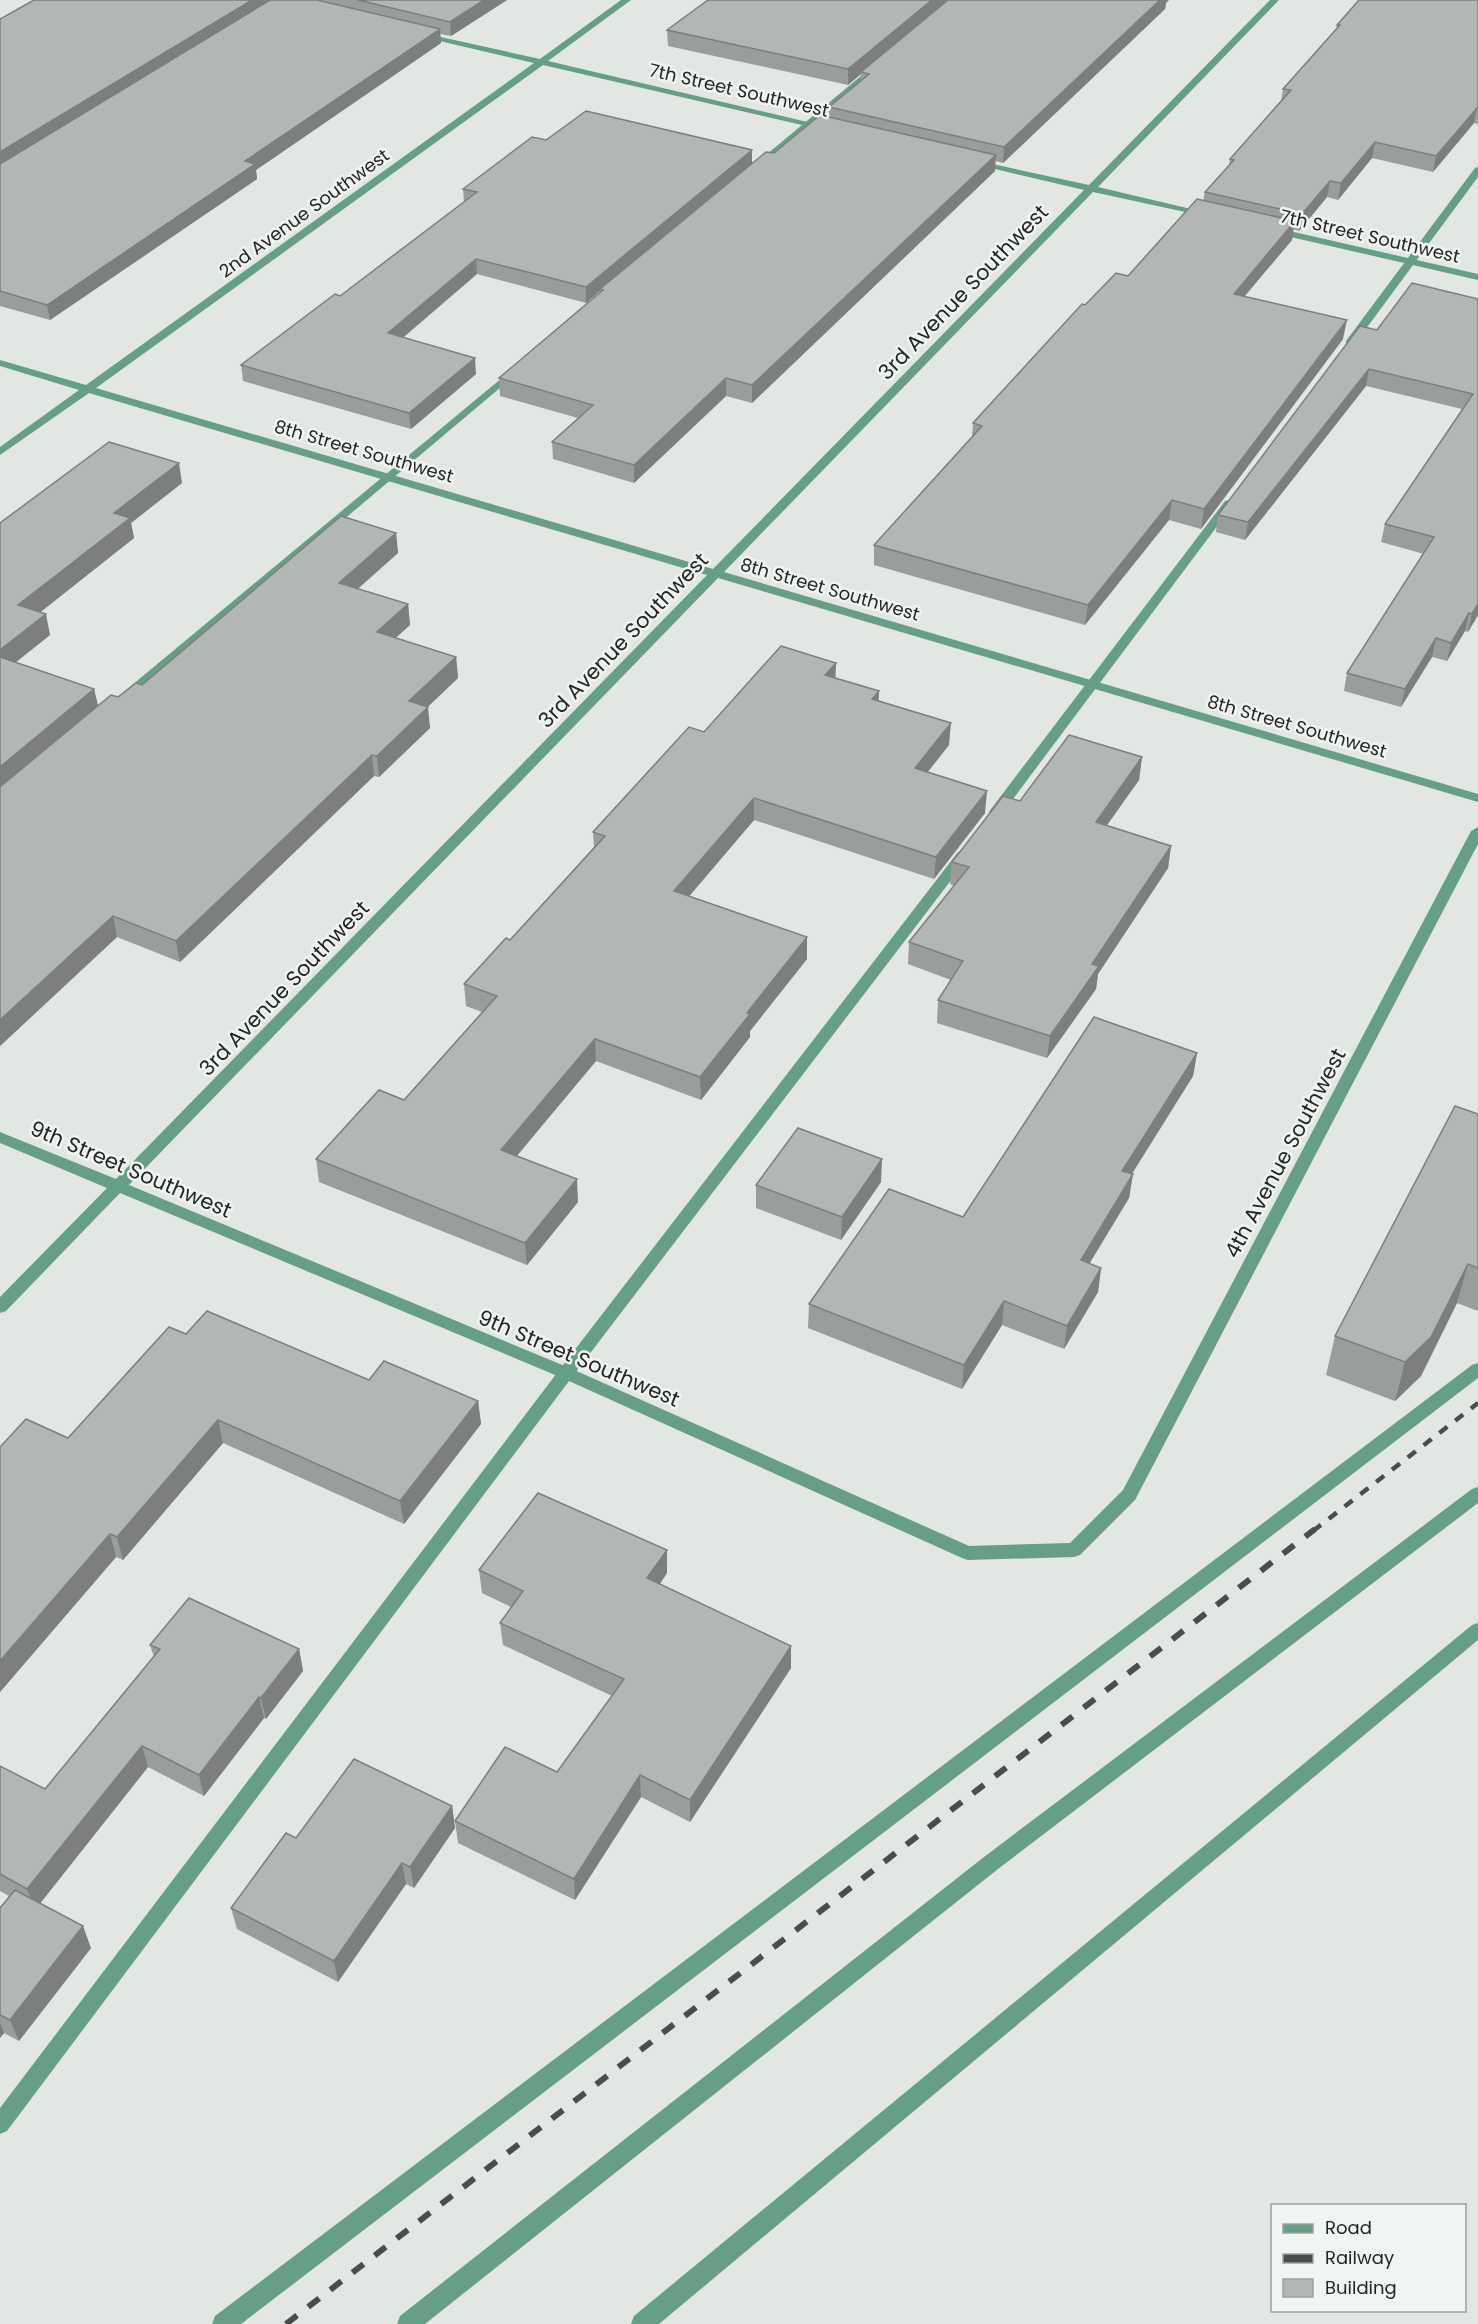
<svg xmlns="http://www.w3.org/2000/svg" width="1478" height="2324" font-family="Poppins,sans-serif">
	<style>
		.lines { fill: none; stroke-linecap: round; stroke-linejoin: round }
		.service { fill: #669f85; fill-rule: evenodd }
		.minor { fill: #669f85; fill-rule: evenodd }
		.rail-far1 { stroke: #4b4d4c; stroke-width: 4.5; stroke-dasharray: 10 10; stroke-linecap: butt }
		.rail { stroke: #4b4d4c; stroke-width: 6; stroke-dasharray: 14 14; stroke-linecap: butt }
		.wall { fill: #999d9b }
		.shaded-wall { fill: #7d7f7e }
		.building { fill: #b2b6b4; stroke: #7d7f7e; stroke-width: 1.5 }
		.labels { text-anchor: middle; dominant-baseline: central; stroke-width: 5; stroke-linejoin: round; paint-order: stroke }
		.far-street-label { font-size: 18px; fill: #242524; stroke: #f0f4f2 }
		.street-label { font-size: 21px; fill: #242524; stroke: #f0f4f2 }
	</style>
	<rect width="100%" height="100%" fill="#e2e7e4"/>
	<g class="lines">
		<g class="service">
			<polygon points="873,66 880,68 761,168 755,168 755,164"/>
			<polygon points="1478,167 1478,177 1354,345 1346,345 1346,341 1475,168"/>
			<polygon points="515,367 520,370 519,372 128,701 120,701 118,698 120,695"/>
			<polygon points="1229,500 1235,503 1233,505 1001,815 991,815 989,812 991,809 1225,501"/>
			<polygon points="963,851 968,852 970,855 968,858 572,1377 7,2131 0,2134 0,2108 560,1369 958,852"/>
			<polygon points="1478,1363 1478,1378 241,2324 212,2324 215,2316 1472,1365"/>
			<polygon points="1478,1487 1478,1503 998,1869 425,2324 397,2324 400,2316 984,1857 1472,1489"/>
			<polygon points="1478,1623 1478,1640 659,2324 631,2324 634,2316 1472,1625"/>
		</g>
		<g class="minor">
			<polygon points="621,0 631,0 548,61 833,128 828,131 543,65 96,388 713,569 1084,190 974,164 974,160 1089,185 1270,0 1279,0 1098,187 1208,213 1208,217 1093,192 724,572 1478,794 1478,802 718,578 129,1185 572,1369 969,1546 1070,1543 1123,1490 1471,831 1478,827 1478,844 1135,1500 1080,1555 1074,1557 968,1560 962,1558 560,1377 120,1193 6,1311 0,1313 0,1297 107,1188 0,1143 0,1132 116,1179 707,575 89,393 0,455 0,447 79,390 0,366 0,360 86,385 534,63 418,36 418,32 540,59"/>
			<polygon points="1272,227 1478,274 1478,280 1269,232 1269,228"/>
		</g>
		<polyline class="rail-far1" points="1313,1531 1478,1403"/>
		<polyline class="rail" points="286,2324 1315,1529"/>
	</g>
	<g class="wall">
		<polygon points="34,0 507,0 451,36 440,34 441,43 256,170 257,179 50,320 0,306 0,19"/>
		<polygon points="1478,0 1478,124 1474,123 1433,172 1372,158 1338,200 1327,197 1299,231 1293,229 1292,240 1245,296 1343,339 1201,529 1169,520 1085,625 874,565 874,545 972,437 973,423 1085,305 1128,276 1203,201 1205,192 1229,165 1230,159 1281,102 1283,89 1336,30 1337,25"/>
		<polygon points="1166,3 1165,9 1003,163 995,161 995,171 752,403 726,396 634,483 553,459 552,442 578,418 500,396 499,378 600,292 600,291 586,303 477,274 403,338 476,374 411,429 243,381 241,365 340,296 464,202 463,189 546,140 752,163 774,153 829,117 829,107 861,80 861,74 848,85 668,46 667,30"/>
		<polygon points="1478,299 1478,615 1468,632 1465,631 1447,661 1432,657 1401,707 1344,691 1347,673 1424,554 1381,542 1385,524 1462,409 1366,386 1245,540 1216,532 1218,515 1377,330"/>
		<polygon points="182,483 131,523 134,538 40,612 50,635 15,662 94,689 98,706 118,697 142,685 396,533 398,553 358,589 408,604 410,625 395,638 456,657 458,678 427,707 430,728 379,777 374,776 180,962 117,937 0,1046 0,523"/>
		<polygon points="836,663 835,678 879,691 878,701 949,745 928,772 985,813 934,879 754,820 689,896 807,937 807,959 750,1031 750,1037 701,1100 596,1061 517,1156 578,1202 527,1265 319,1182 316,1159 404,1100 482,1012 466,1006 464,984 510,940 594,847 593,832 704,732"/>
		<polygon points="1142,757 1139,780 1106,826 1171,846 1168,868 1098,974 1096,989 1047,1058 937,1023 938,1000 951,980 908,964 909,942 954,886 950,884 952,862 1020,801"/>
		<polygon points="1197,1053 1193,1076 1132,1174 1133,1174 1129,1198 1089,1264 1101,1268 1098,1292 1064,1349 1002,1325 962,1389 808,1328 809,1304 963,1217"/>
		<polygon points="1478,1114 1478,1311 1457,1303 1421,1376 1395,1401 1326,1375 1335,1336"/>
		<polygon points="881,1182 841,1240 756,1208 756,1185"/>
		<polygon points="186,1334 369,1380 478,1401 481,1424 404,1524 223,1443 123,1560 116,1557 0,1692 0,1447 68,1438"/>
		<polygon points="479,1570 667,1573 660,1584 791,1668 690,1822 641,1797 575,1900 458,1843 455,1821 557,1772 612,1696 503,1645 500,1623 511,1607 482,1593"/>
		<polygon points="150,1645 299,1649 303,1671 266,1719 264,1718 204,1796 148,1767 40,1903 91,1948 19,2041 4,2033 0,2038 0,1908 9,1896 0,1891 0,1766 45,1789 154,1657"/>
		<polygon points="452,1806 455,1828 414,1888 406,1884 338,1982 237,1929 231,1908 296,1838"/>
	</g>
	<g class="shaded-wall">
		<polygon points="252,0 271,0 0,169 0,152"/>
		<polygon points="484,0 507,0 451,36 450,22"/>
		<polygon points="932,0 949,0 861,72 861,74 848,85 848,69"/>
		<polygon points="1160,0 1169,0 1166,3 1165,9 1003,163 1004,147"/>
		<polygon points="440,29 441,43 256,170 257,179 50,320 47,305 245,161"/>
		<polygon points="1477,107 1474,123 1433,172 1436,156"/>
		<polygon points="1375,142 1372,158 1338,200 1341,183"/>
		<polygon points="752,150 752,165 600,289 600,291 586,303 586,287"/>
		<polygon points="996,155 995,171 752,403 752,385"/>
		<polygon points="1330,181 1327,197 1299,231 1302,214"/>
		<polygon points="1295,221 1292,240 1231,312 1234,294"/>
		<polygon points="476,259 477,274 389,349 388,333"/>
		<polygon points="1347,320 1343,339 1201,529 1204,509"/>
		<polygon points="475,358 476,374 411,429 409,413"/>
		<polygon points="1369,369 1366,386 1245,540 1248,522"/>
		<polygon points="726,378 726,396 634,483 634,465"/>
		<polygon points="179,463 182,483 131,523 134,538 23,626 18,605 114,513"/>
		<polygon points="1172,500 1169,520 1085,625 1088,605"/>
		<polygon points="396,533 398,553 341,603 339,583"/>
		<polygon points="408,604 410,625 379,653 377,632"/>
		<polygon points="1478,604 1478,615 1468,632 1472,614"/>
		<polygon points="1469,613 1465,631 1447,661 1451,643"/>
		<polygon points="46,614 50,635 0,675 0,650"/>
		<polygon points="1436,638 1432,657 1401,707 1405,689"/>
		<polygon points="456,657 458,678 412,722 409,701"/>
		<polygon points="836,663 835,685 825,675"/>
		<polygon points="94,689 99,710 0,792 0,767"/>
		<polygon points="879,691 878,713 872,699"/>
		<polygon points="428,707 430,728 379,777 377,756"/>
		<polygon points="951,723 949,745 913,790 915,768"/>
		<polygon points="372,755 374,776 180,962 176,941"/>
		<polygon points="1142,757 1139,780 1093,845 1096,822"/>
		<polygon points="987,791 985,813 934,879 936,857"/>
		<polygon points="754,798 754,820 675,913 674,891"/>
		<polygon points="1171,846 1168,868 1098,974 1096,989 1047,1058 1050,1036 1092,964"/>
		<polygon points="113,916 117,937 0,1046 0,1020"/>
		<polygon points="807,937 807,959 750,1031 750,1037 701,1100 700,1077 747,1013"/>
		<polygon points="595,1039 596,1061 503,1172 501,1150"/>
		<polygon points="1197,1053 1193,1076 1119,1194 1122,1171"/>
		<polygon points="882,1159 881,1182 841,1240 842,1217"/>
		<polygon points="1133,1174 1129,1198 1077,1284 1081,1260"/>
		<polygon points="577,1179 578,1202 527,1265 525,1243"/>
		<polygon points="1468,1264 1457,1303 1421,1376 1395,1401 1405,1362"/>
		<polygon points="1101,1268 1098,1292 1064,1349 1067,1326"/>
		<polygon points="1004,1301 1002,1325 962,1389 964,1365"/>
		<polygon points="478,1401 481,1424 404,1524 400,1501"/>
		<polygon points="218,1420 223,1443 123,1560 117,1537"/>
		<polygon points="110,1534 116,1557 0,1692 0,1661"/>
		<polygon points="667,1550 667,1573 648,1601 647,1578"/>
		<polygon points="791,1646 791,1668 690,1822 690,1800"/>
		<polygon points="299,1649 303,1671 266,1719 261,1698"/>
		<polygon points="259,1697 264,1718 204,1796 199,1775"/>
		<polygon points="142,1746 148,1767 35,1910 27,1889"/>
		<polygon points="640,1775 641,1797 575,1900 574,1879"/>
		<polygon points="452,1806 455,1828 414,1888 410,1867"/>
		<polygon points="402,1863 406,1884 338,1982 334,1961"/>
		<polygon points="83,1926 91,1948 19,2041 10,2020"/>
		<polygon points="0,2023 4,2033 0,2038"/>
	</g>
	<g class="building">
		<polygon points="34,0 252,0 0,152 0,19"/>
		<polygon points="270,0 317,0 440,29 245,161 255,164 47,305 0,291 0,164"/>
		<polygon points="358,0 484,0 450,22"/>
		<polygon points="708,0 932,0 848,69 667,30"/>
		<polygon points="948,0 1160,0 1004,147 829,107 869,74 861,72"/>
		<polygon points="1359,0 1478,0 1478,107 1436,156 1375,142 1341,183 1330,181 1302,214 1205,192 1234,160 1230,159 1291,90 1283,89 1340,25 1337,25"/>
		<polygon points="586,111 752,150 586,287 476,259 388,333 475,358 409,413 241,365 335,294 340,296 477,192 463,189 532,137 546,140"/>
		<polygon points="820,115 996,155 752,385 726,378 634,465 552,442 593,405 499,378 603,290 600,289 766,152 774,153"/>
		<polygon points="1197,199 1295,221 1234,294 1347,320 1204,509 1172,500 1088,605 874,545 982,426 973,423 1082,304 1085,305 1116,273 1128,276"/>
		<polygon points="1412,283 1478,299 1478,604 1472,614 1469,613 1451,643 1436,638 1405,689 1347,673 1434,537 1385,524 1473,394 1369,369 1248,522 1218,515 1360,326 1377,330"/>
		<polygon points="109,442 179,463 114,513 130,518 18,605 46,614 0,650 0,523"/>
		<polygon points="341,516 396,533 339,583 408,604 377,632 456,657 409,701 428,707 377,756 372,755 176,941 113,916 0,1020 0,786 1,786 111,695 118,697 136,683 142,685"/>
		<polygon points="781,646 836,663 825,675 879,691 872,699 951,723 915,768 987,791 936,857 754,798 674,891 807,937 747,1013 750,1014 700,1077 595,1039 501,1150 577,1179 525,1243 316,1159 379,1090 404,1100 497,996 464,984 506,938 510,940 605,836 593,832 689,727 704,732"/>
		<polygon points="0,657 94,689 0,767"/>
		<polygon points="1069,735 1142,757 1096,822 1171,846 1092,964 1099,966 1050,1036 938,1000 963,961 909,942 969,867 952,862 1003,796 1020,801"/>
		<polygon points="1094,1017 1197,1053 1122,1171 1133,1174 1081,1260 1101,1268 1067,1326 1004,1301 964,1365 809,1304 889,1189 963,1217"/>
		<polygon points="1455,1106 1478,1114 1478,1268 1468,1264 1431,1337 1405,1362 1335,1336"/>
		<polygon points="798,1128 882,1159 842,1217 756,1185"/>
		<polygon points="207,1311 369,1380 384,1361 478,1401 400,1501 218,1420 117,1537 110,1534 0,1661 0,1447 26,1419 68,1438 169,1327 186,1334"/>
		<polygon points="538,1493 667,1550 647,1578 791,1646 690,1800 640,1775 574,1879 455,1821 505,1747 557,1772 624,1679 500,1623 523,1591 479,1570"/>
		<polygon points="189,1598 299,1649 261,1698 259,1697 199,1775 142,1746 27,1889 0,1874 0,1766 45,1789 160,1649 150,1645"/>
		<polygon points="354,1759 452,1806 410,1867 402,1863 334,1961 231,1908 286,1833 296,1838"/>
		<polygon points="15,1890 83,1926 10,2020 0,2015 0,1908"/>
	</g>
	<g class="labels">
		<g class="far-street-label">
			<text transform="translate(739 90) rotate(13)">7th Street Southwest</text>
			<text transform="translate(304 213) rotate(-36)">2nd Avenue Southwest</text>
			<text transform="translate(1370 236) rotate(13)">7th Street Southwest</text>
			<text transform="translate(364 451) rotate(16)">8th Street Southwest</text>
			<text transform="translate(830 589) rotate(16)">8th Street Southwest</text>
			<text transform="translate(1297 726) rotate(16)">8th Street Southwest</text>
		</g>
		<g class="street-label">
			<text transform="translate(963 292) rotate(-46)">3rd Avenue Southwest</text>
			<text transform="translate(623 640) rotate(-46)">3rd Avenue Southwest</text>
			<text transform="translate(284 988) rotate(-46)">3rd Avenue Southwest</text>
			<text transform="translate(1285 1153) rotate(-62)">4th Avenue Southwest</text>
			<text transform="translate(131 1169) rotate(23)">9th Street Southwest</text>
			<text transform="translate(579 1358) rotate(23)">9th Street Southwest</text>
		</g>
	</g>
	<rect x="1271" y="2204" width="195" height="108" fill="#f0f4f2" stroke="#9ea1a0" stroke-width="1.5"/>
	<rect x="1283" y="2224" width="30" height="9" fill="#669f85" stroke="#9ea1a0" stroke-width="1.5"/>
	<text x="1325" y="2234" font-size="18" fill="#242524">Road</text>
	<rect x="1283" y="2254" width="30" height="9" fill="#4b4d4c" stroke="#9ea1a0" stroke-width="1.5"/>
	<text x="1325" y="2264" font-size="18" fill="#242524">Railway</text>
	<rect x="1283" y="2279" width="30" height="18" fill="#b2b6b4" stroke="#9ea1a0" stroke-width="1.5"/>
	<text x="1325" y="2294" font-size="18" fill="#242524">Building</text>
</svg>
